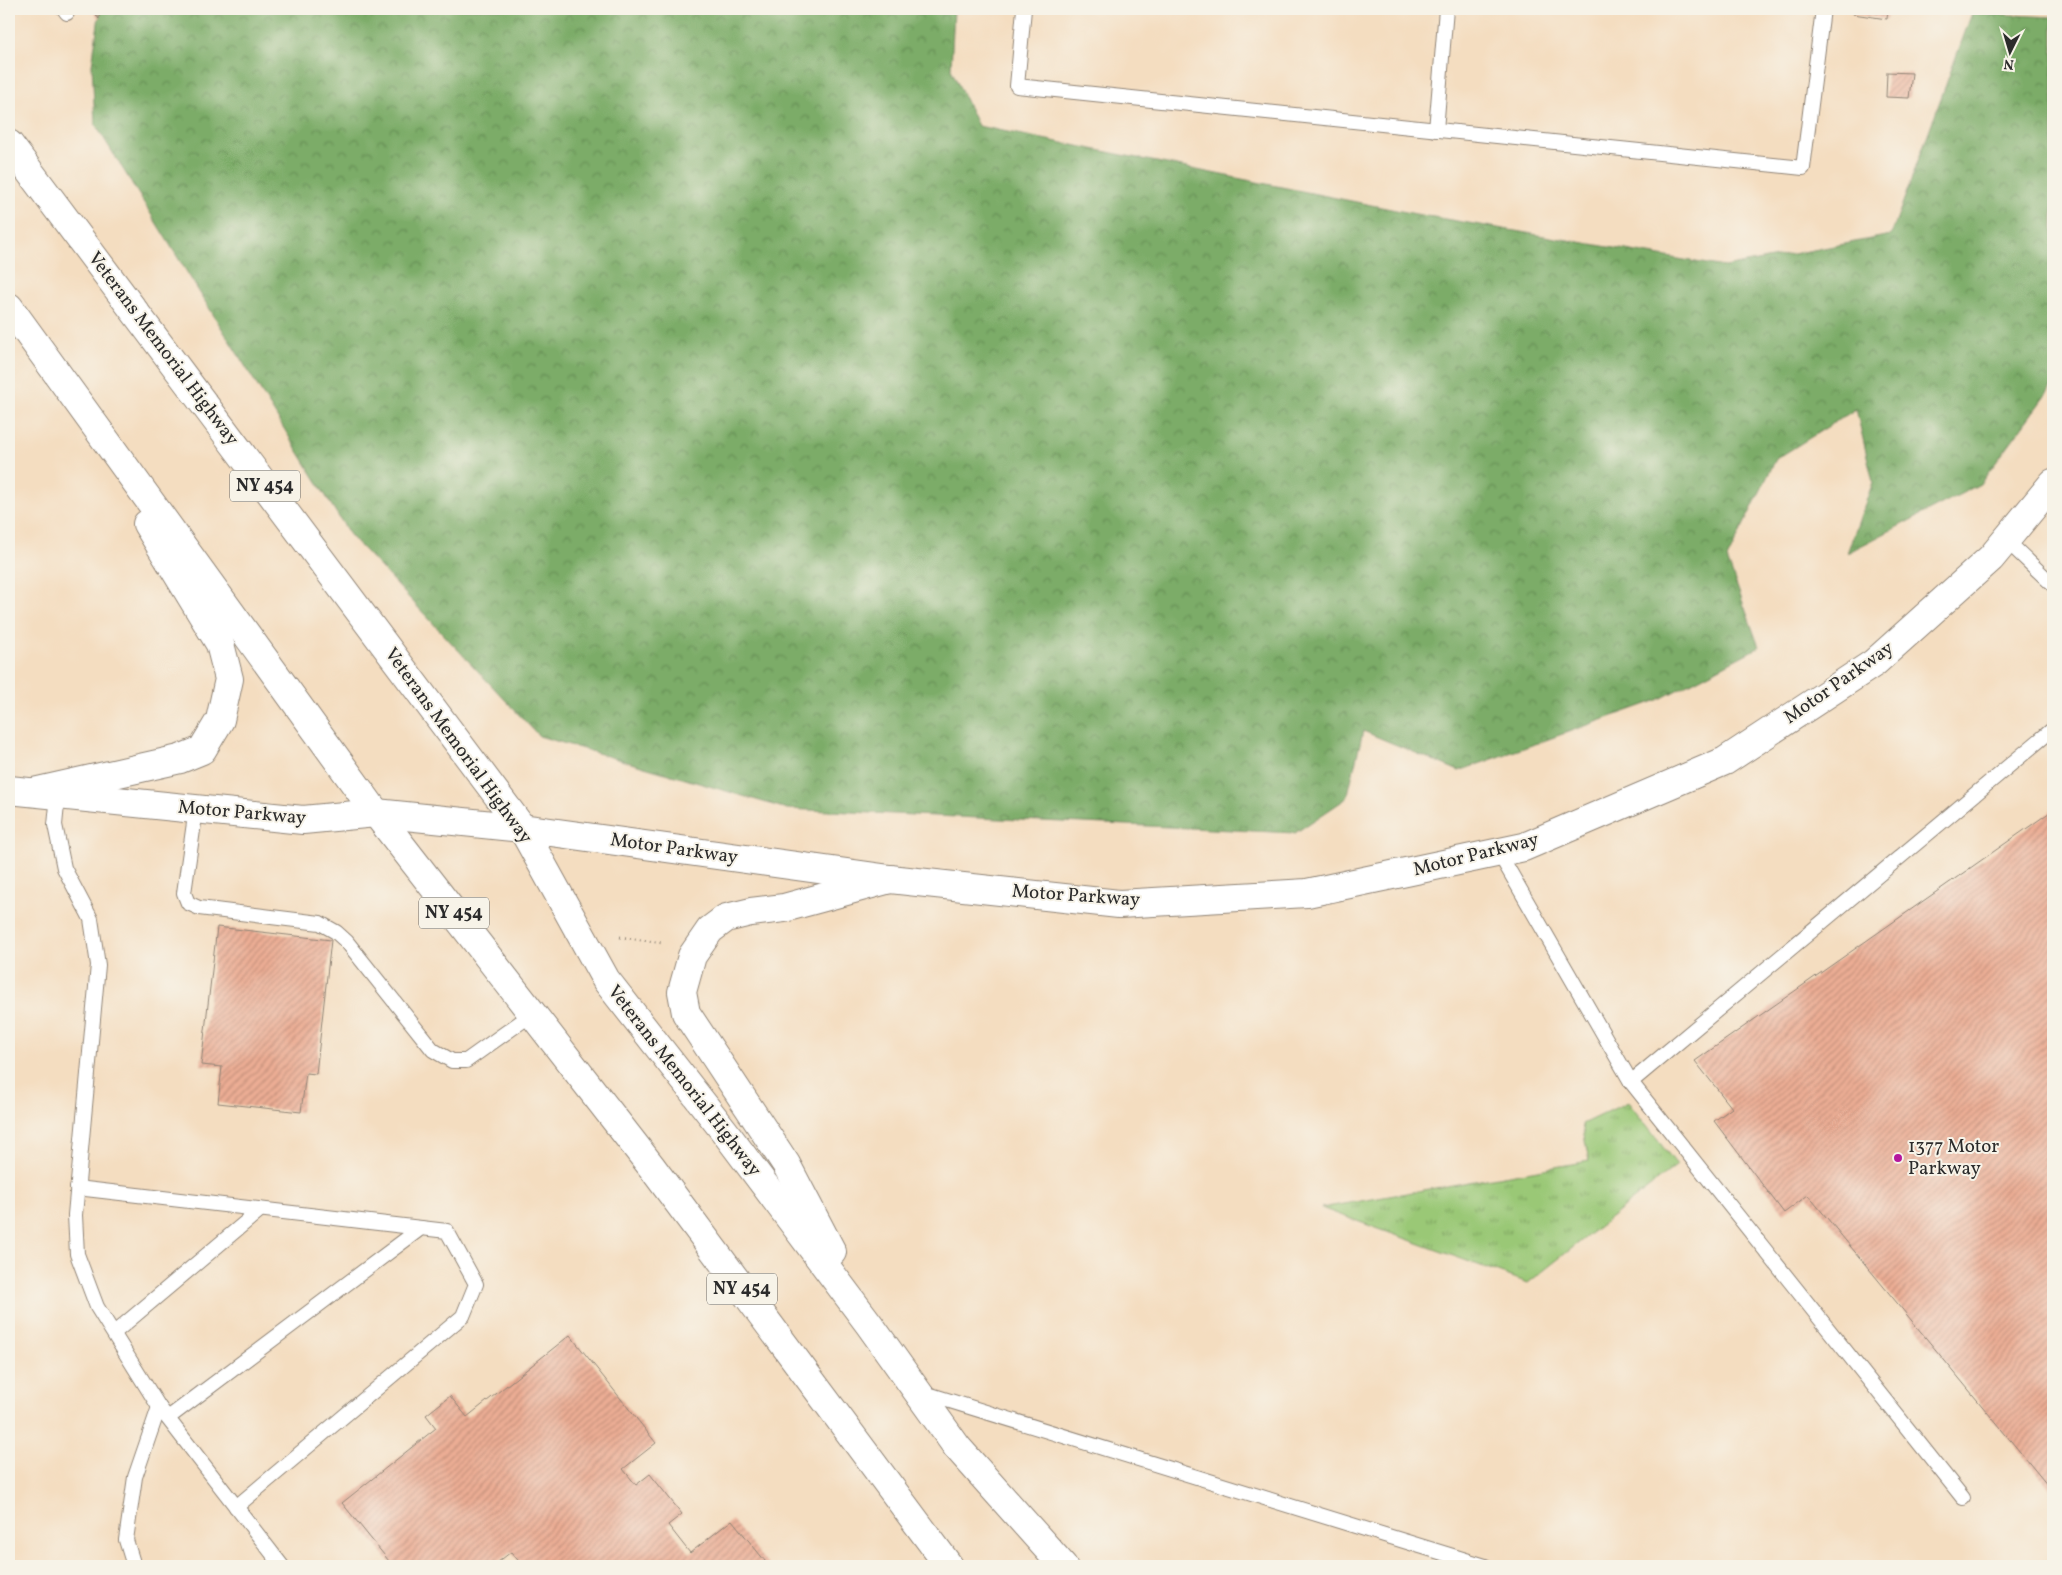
<svg xmlns="http://www.w3.org/2000/svg" width="2062" height="1575" font-family="Vollkorn,serif">
	<style>
		.grass { fill: url(#grass-tufts); stroke: #627a50 }
		.forest { fill: url(#forest-crowns); stroke: #536c49 }
		.building { fill: url(#building-hatch) }
		.lines { fill: none; stroke-linecap: round; stroke-linejoin: round }
		.lane-casing { stroke: #908476; stroke-width: 16 }
		.secondary-casing { stroke: #908476; stroke-width: 30 }
		.highway-casing { stroke: #908476; stroke-width: 30 }
		.path { stroke: #908476; stroke-width: 3; stroke-dasharray: 1 4; stroke-linecap: butt }
		.lane { stroke: #fff; stroke-width: 14 }
		.secondary { stroke: #fff; stroke-width: 28 }
		.highway { stroke: #fff; stroke-width: 28 }
		.poi-dot { fill: #b5179e; stroke: #f7f3e8; stroke-width: 2 }
		.labels { text-anchor: middle; dominant-baseline: central; stroke-width: 4; stroke-linejoin: round; paint-order: stroke }
		.shield { fill: #f7f3e8; stroke: #686764; stroke-width: 1 }
		.shield-label { font-size: 18px; font-weight: bold; fill: #2b2b2b }
		.street-label { font-size: 19px; fill: #2b2b2b; stroke: #f7f3e8 }
		.poi-label { font-size: 19px; fill: #2b2b2b; stroke: #f7f3e8; text-anchor: start }
	</style>
	<defs>
		<pattern id="grass-tufts" width="24" height="20" patternUnits="userSpaceOnUse" patternTransform="scale(1.25)"><rect width="24" height="20" fill="#9ac876"/><path d="M3 7l-1-3M5 7V3M7 7l1-3M15 17l-1-3M17 17v-4M19 17l1-3" fill="none" stroke="#7ea361"/></pattern>
		<pattern id="forest-crowns" width="20" height="18" patternUnits="userSpaceOnUse" patternTransform="scale(1.25)"><rect width="20" height="18" fill="#7bac67"/><path d="M2 6a3 3 0 1 1 6 0M12 15a3 3 0 1 1 6 0" fill="none" stroke="#658c55"/></pattern>
		<pattern id="building-hatch" width="6" height="6" patternUnits="userSpaceOnUse" patternTransform="scale(1.25)"><rect width="6" height="6" fill="#ecad94"/><path d="M-1 1l2-2M0 6l6-6M5 7l2-2" fill="none" stroke="#bf8d79"/></pattern>
	</defs>
	<rect width="100%" height="100%" fill="#f7f3e8"/>
	<filter id="ink" filterUnits="userSpaceOnUse"><feTurbulence type="fractalNoise" baseFrequency=".02" numOctaves="2"/><feDisplacementMap in="SourceGraphic" scale="10" xChannelSelector="R" yChannelSelector="G"/><feConvolveMatrix kernelMatrix="1 2 1 2 8 2 1 2 1" color-interpolation-filters="sRGB"/></filter>
	<filter id="wash" filterUnits="userSpaceOnUse"><feTurbulence type="fractalNoise" baseFrequency=".0096" numOctaves="4" result="noise"/><feDisplacementMap in="SourceGraphic" scale="20" xChannelSelector="R" yChannelSelector="G"/><feGaussianBlur stdDeviation="1.12" result="paint"/><feColorMatrix in="noise" values="0 0 0 0 0 0 0 0 0 0 0 0 0 0 0 0 0 1.4 0 .05"/><feComposite in="paint" operator="in"/></filter>
	<g filter="url(#wash)">
		<rect width="100%" height="100%" fill="#f4ddc0"/>
		<polygon class="grass" points="1628,1102 1677,1165 1528,1283 1321,1208 1589,1161 1582,1124"/>
		<polygon class="forest" points="100,9 954,9 951,69 978,126 1416,214 1725,267 1891,235 1972,13 2053,17 2053,385 1980,484 1847,553 1873,482 1856,409 1776,459 1727,559 1759,647 1658,700 1459,771 1363,731 1347,798 1295,833 787,809 539,736 350,535 95,124 92,65"/>
		<g id="blocks">
			<g class="building">
				<polygon points="92,9 100,9 99,19"/>
				<polygon points="1853,9 1888,9 1887,19 1853,14"/>
				<polygon points="1887,72 1912,73 1909,98 1886,97"/>
				<polygon points="2053,810 2053,1492 1808,1195 1784,1213 1714,1121 1732,1108 1695,1061"/>
				<polygon points="217,927 331,940 316,1074 306,1073 301,1112 218,1103 222,1067 201,1065"/>
				<polygon points="570,1335 656,1443 623,1469 636,1485 650,1474 682,1514 668,1525 690,1553 732,1520 769,1566 523,1566 511,1552 493,1566 393,1566 342,1503 436,1428 426,1415 450,1396 467,1417"/>
			</g>
		</g>
	</g>
	<g filter="url(#ink)">
		<use href="#blocks" fill-opacity="0" stroke="#908476" stroke-width="1"/>
		<g class="lines">
			<g class="lane-casing">
				<g id="lane">
					<polyline points="64,9 67,13"/>
					<polyline points="1024,9 1017,86 1803,168 1823,9"/>
					<polyline points="1436,130 1446,9"/>
					<polyline points="2006,540 2053,585"/>
					<polyline points="58,795 55,825 64,868 91,919 98,965 75,1215 77,1254 97,1307 159,1407 282,1566"/>
					<polyline points="196,809 184,893 188,903 199,908 320,923 336,932 347,942 433,1050 452,1061 466,1061 532,1014"/>
					<polyline points="1499,853 1631,1082 1963,1498"/>
					<polyline points="1631,1082 2053,729"/>
					<polyline points="77,1188 447,1231 476,1284 463,1316 236,1507"/>
					<polyline points="114,1333 260,1210"/>
					<polyline points="921,1392 1485,1566"/>
					<polyline points="168,1418 421,1228"/>
					<polyline points="134,1566 126,1540 135,1477 159,1407"/>
				</g>
			</g>
			<g class="secondary-casing">
				<polyline id="secondary" points="9,790 303,820 376,813 522,828 890,879 1119,904 1307,893 1524,847 1725,761 1874,663 1991,558 2053,483"/>
			</g>
			<g class="highway-casing">
				<g id="highway">
					<polyline points="9,144 522,828 606,980 725,1132 869,1324 957,1447 1063,1566"/>
					<polyline points="9,307 376,813 651,1166 949,1566"/>
					<polyline points="34,792 180,759 202,750 220,720 229,679 220,644 147,524"/>
					<polyline points="832,1252 786,1164 686,1013 682,992 692,956 710,930 726,918 751,912 784,908 890,879"/>
				</g>
			</g>
			<polyline class="path" points="620,937 663,943"/>
			<use href="#lane" class="lane"/>
			<use href="#secondary" class="secondary"/>
			<use href="#highway" class="highway"/>
		</g>
	</g>
	<circle class="poi-dot" cx="1898" cy="1158" r="5"/>
	<g class="labels">
		<g class="shield">
			<rect x="230" y="470.5" width="70" height="31" rx="4"/>
			<rect x="419" y="897.5" width="70" height="31" rx="4"/>
			<rect x="707" y="1273.5" width="70" height="31" rx="4"/>
		</g>
		<g class="shield-label">
			<text x="265" y="486">NY 454</text>
			<text x="454" y="913">NY 454</text>
			<text x="742" y="1289">NY 454</text>
		</g>
		<g class="street-label">
			<text transform="translate(163 349) rotate(53)">Veterans Memorial Highway</text>
			<text transform="translate(1839 683) rotate(-35)">Motor Parkway</text>
			<text transform="translate(458 746) rotate(54)">Veterans Memorial Highway</text>
			<text transform="translate(242 813) rotate(5)">Motor Parkway</text>
			<text transform="translate(674 849) rotate(8)">Motor Parkway</text>
			<text transform="translate(1476 855) rotate(-14)">Motor Parkway</text>
			<text transform="translate(1076 896) rotate(4)">Motor Parkway</text>
			<text transform="translate(684 1081) rotate(52)">Veterans Memorial Highway</text>
		</g>
		<g class="poi-label">
			<text x="1908" y="1147">1377 Motor<tspan x="1908" dy="22">Parkway</tspan></text>
		</g>
	</g>
	<rect width="2062" height="1575" fill="none" stroke="#f7f3e8" stroke-width="30"/>
	<g transform="translate(2010 52) rotate(185)" stroke="#f7f3e8" stroke-width="4" paint-order="stroke">
	<path d="M0-4L9 19L0 12L-9 19Z" fill="#2b2b2b"/>
	<text y="-8" font-size="14" font-weight="bold" text-anchor="middle" fill="#2b2b2b">N</text>
	</g>
</svg>
